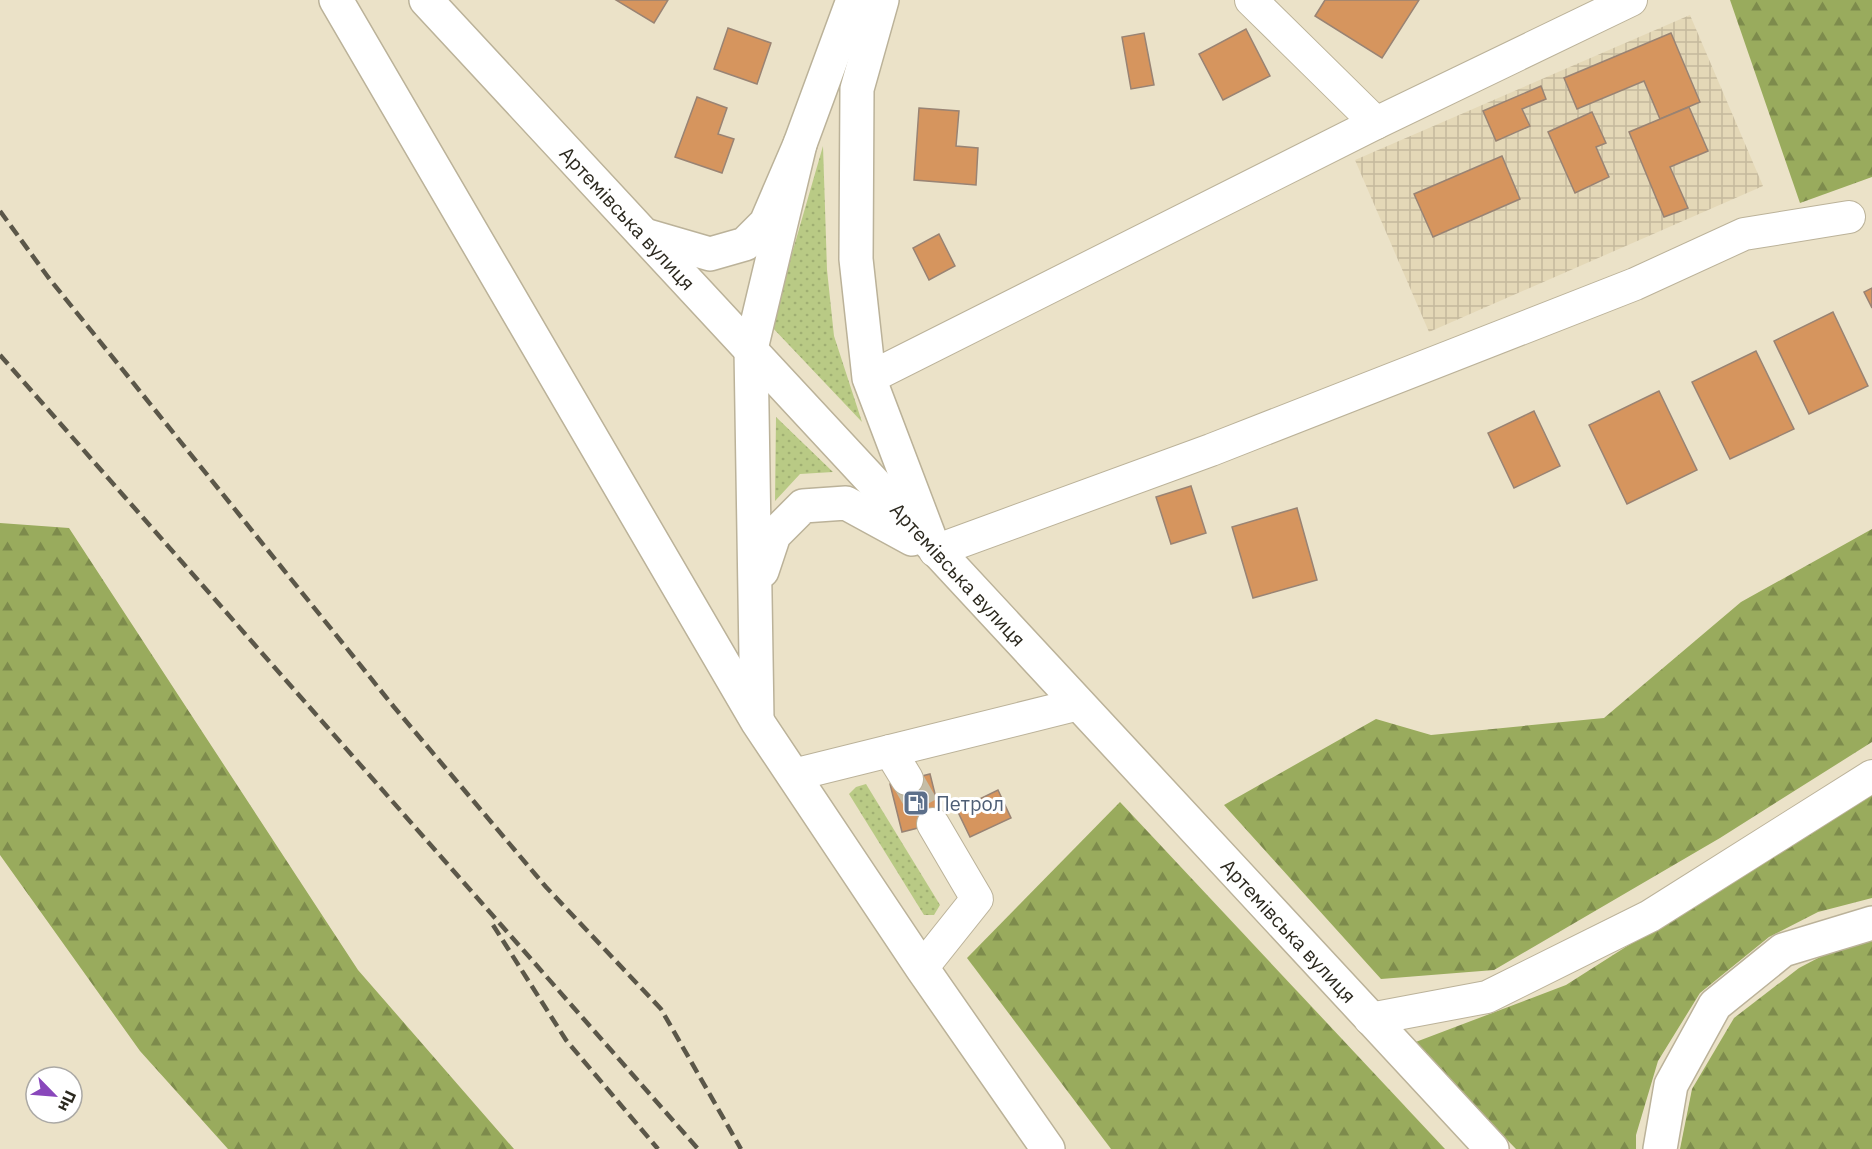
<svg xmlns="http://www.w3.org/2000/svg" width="1872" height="1149" font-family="'IBM Plex Sans',sans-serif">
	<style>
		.industrial { fill: url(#industrial-grid) }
		.grass { fill: url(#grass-dots) }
		.forest { fill: url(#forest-firs) }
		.building { fill: #d6955e; stroke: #998373; stroke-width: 1.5 }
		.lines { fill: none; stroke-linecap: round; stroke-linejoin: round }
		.minor-tunnel { stroke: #c5bda6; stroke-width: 32; stroke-dasharray: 32 16; stroke-linecap: butt }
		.minor-casing { stroke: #bbb299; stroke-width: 34 }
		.major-casing { stroke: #bbb299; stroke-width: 36 }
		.minor { stroke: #fff; stroke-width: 32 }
		.major { stroke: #fff; stroke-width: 33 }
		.rail { stroke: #5b5749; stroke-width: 4.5; stroke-dasharray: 12 6; stroke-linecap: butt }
		.labels { text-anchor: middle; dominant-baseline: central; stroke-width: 6; stroke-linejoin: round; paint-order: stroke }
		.street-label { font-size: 20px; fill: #2c291f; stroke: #fff }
		.service-label { font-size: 20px; fill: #4e5e75; stroke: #fff; text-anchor: start }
	</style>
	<defs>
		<pattern id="industrial-grid" width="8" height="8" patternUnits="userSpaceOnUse" patternTransform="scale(1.5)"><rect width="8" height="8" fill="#e4d8b7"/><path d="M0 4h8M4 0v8" fill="none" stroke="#c4b99d"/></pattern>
		<pattern id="grass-dots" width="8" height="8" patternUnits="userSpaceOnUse" patternTransform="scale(1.5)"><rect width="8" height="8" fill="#b9ca85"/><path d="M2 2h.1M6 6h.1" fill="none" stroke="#9fae72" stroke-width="1.8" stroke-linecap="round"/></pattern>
		<pattern id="forest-firs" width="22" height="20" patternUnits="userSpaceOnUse" patternTransform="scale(1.5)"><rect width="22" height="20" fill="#99ab5d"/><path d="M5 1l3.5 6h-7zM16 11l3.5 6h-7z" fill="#7d8b4c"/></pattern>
	</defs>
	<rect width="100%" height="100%" fill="#ebe2c8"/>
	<polygon class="industrial" points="1690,15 1763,186 1429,332 1355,160"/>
	<g class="grass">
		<polygon points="823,146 827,270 834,336 862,422 771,326"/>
		<polygon points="776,417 833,472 800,474 775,501"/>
		<polygon points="866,784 940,905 934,915 924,915 849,794 856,787"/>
	</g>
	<g class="forest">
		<polygon points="1730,0 1872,0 1872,177 1800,203"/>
		<polygon points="0,523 69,528 358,970 514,1149 228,1149 140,1051 0,855"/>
		<polygon points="1872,529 1872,742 1720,838 1494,970 1381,979 1224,805 1376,719 1431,735 1604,718 1741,602"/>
		<polygon points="1872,790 1872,898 1818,912 1769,937 1700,993 1658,1061 1636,1135 1636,1149 1516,1149 1413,1043 1566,985"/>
		<polygon points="1120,802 1445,1149 1111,1149 967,958"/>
		<polygon points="1872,941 1872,1149 1680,1149 1692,1089 1734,1018 1799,968 1841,946"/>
	</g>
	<g class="building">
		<polygon points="616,0 668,0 654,23"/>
		<polygon points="1325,0 1419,0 1382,58 1315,16"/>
		<polygon points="728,28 771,43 757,84 714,69"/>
		<polygon points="1246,29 1270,76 1223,100 1199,54"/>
		<polygon points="1144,33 1154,85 1131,89 1122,37"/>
		<polygon points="1671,33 1700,102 1660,119 1644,81 1577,109 1564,78"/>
		<polygon points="1541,86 1546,99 1522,109 1530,126 1496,141 1483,111"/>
		<polygon points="697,97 727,108 718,134 734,139 722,173 675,157"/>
		<polygon points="1689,107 1708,151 1670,167 1688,208 1664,217 1629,132"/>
		<polygon points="919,108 959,111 956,146 978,148 976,185 914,180"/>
		<polygon points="1592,112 1606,143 1596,147 1609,177 1575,193 1548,132"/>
		<polygon points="1502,156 1520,199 1433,237 1414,194"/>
		<polygon points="939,234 955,266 929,280 913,248"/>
		<polygon points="1872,288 1872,308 1864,292"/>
		<polygon points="1833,312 1868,386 1809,414 1774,341"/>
		<polygon points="1756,351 1794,429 1730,459 1692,382"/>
		<polygon points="1659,391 1697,470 1627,504 1589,425"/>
		<polygon points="1534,411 1560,466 1514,488 1488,433"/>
		<polygon points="1191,486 1206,533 1171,544 1156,497"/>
		<polygon points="1297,508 1317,580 1253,598 1232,527"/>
		<polygon points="930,774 942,822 902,832 890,784"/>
		<polygon points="998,790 1011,818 970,837 957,810"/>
	</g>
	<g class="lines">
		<polyline class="minor-tunnel" points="907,779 933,824"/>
		<g class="minor-casing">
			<g id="minor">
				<polyline points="1251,0 1376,123"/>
				<polyline points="869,378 1376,123 1631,0"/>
				<polyline points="935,551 1211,450 1635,284 1744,234 1849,217"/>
				<polyline points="890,751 907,779"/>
				<polyline points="793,775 1079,704"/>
				<polyline points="922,968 977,899 933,824"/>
				<polyline points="1370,1019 1487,997 1650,916 1872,776"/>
			</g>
		</g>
		<g class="major-casing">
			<g id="major">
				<polyline points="336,0 757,721 922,968 1048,1149"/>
				<path id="s1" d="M 426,0 L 1492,1149"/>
				<polyline points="882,0 857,89 856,259 869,378 929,536"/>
				<polyline points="648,236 710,254 745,244 766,223 800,144 853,0"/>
				<polyline points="762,571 774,535 803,506 846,503 912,539"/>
				<polyline points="757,719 751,349 800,144"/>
				<polyline points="1660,1149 1671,1085 1715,1005 1783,950 1872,923"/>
			</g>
		</g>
		<use href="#minor" class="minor"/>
		<use href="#major" class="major"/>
		<g class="rail">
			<polyline points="0,211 48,277 394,707 546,887 661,1009 741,1149"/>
			<polyline points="0,355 698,1149"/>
			<polyline points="493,925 566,1040 658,1149"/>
		</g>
	</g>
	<defs>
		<g id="fuel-square" transform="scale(1.35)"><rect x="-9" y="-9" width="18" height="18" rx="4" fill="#5c6f8a" stroke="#fff"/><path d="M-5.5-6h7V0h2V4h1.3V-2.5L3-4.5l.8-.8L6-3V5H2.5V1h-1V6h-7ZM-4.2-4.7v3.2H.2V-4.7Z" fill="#fff"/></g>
	</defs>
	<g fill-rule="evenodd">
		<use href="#fuel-square" x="916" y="803"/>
	</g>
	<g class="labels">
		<g class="street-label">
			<text stroke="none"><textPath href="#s1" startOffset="297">Артемівська вулиця</textPath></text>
			<text stroke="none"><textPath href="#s1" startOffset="783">Артемівська вулиця</textPath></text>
			<text stroke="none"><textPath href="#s1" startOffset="1269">Артемівська вулиця</textPath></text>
		</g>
		<g class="service-label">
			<text x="936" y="803">Петрол</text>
		</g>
	</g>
	<g transform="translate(54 1095) rotate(115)"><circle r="28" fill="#ffffff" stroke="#aba9a5" stroke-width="1.5"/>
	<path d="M0-4.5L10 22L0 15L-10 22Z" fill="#8947bb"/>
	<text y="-9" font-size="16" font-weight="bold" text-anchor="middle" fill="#2c291f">Пн</text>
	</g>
</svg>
